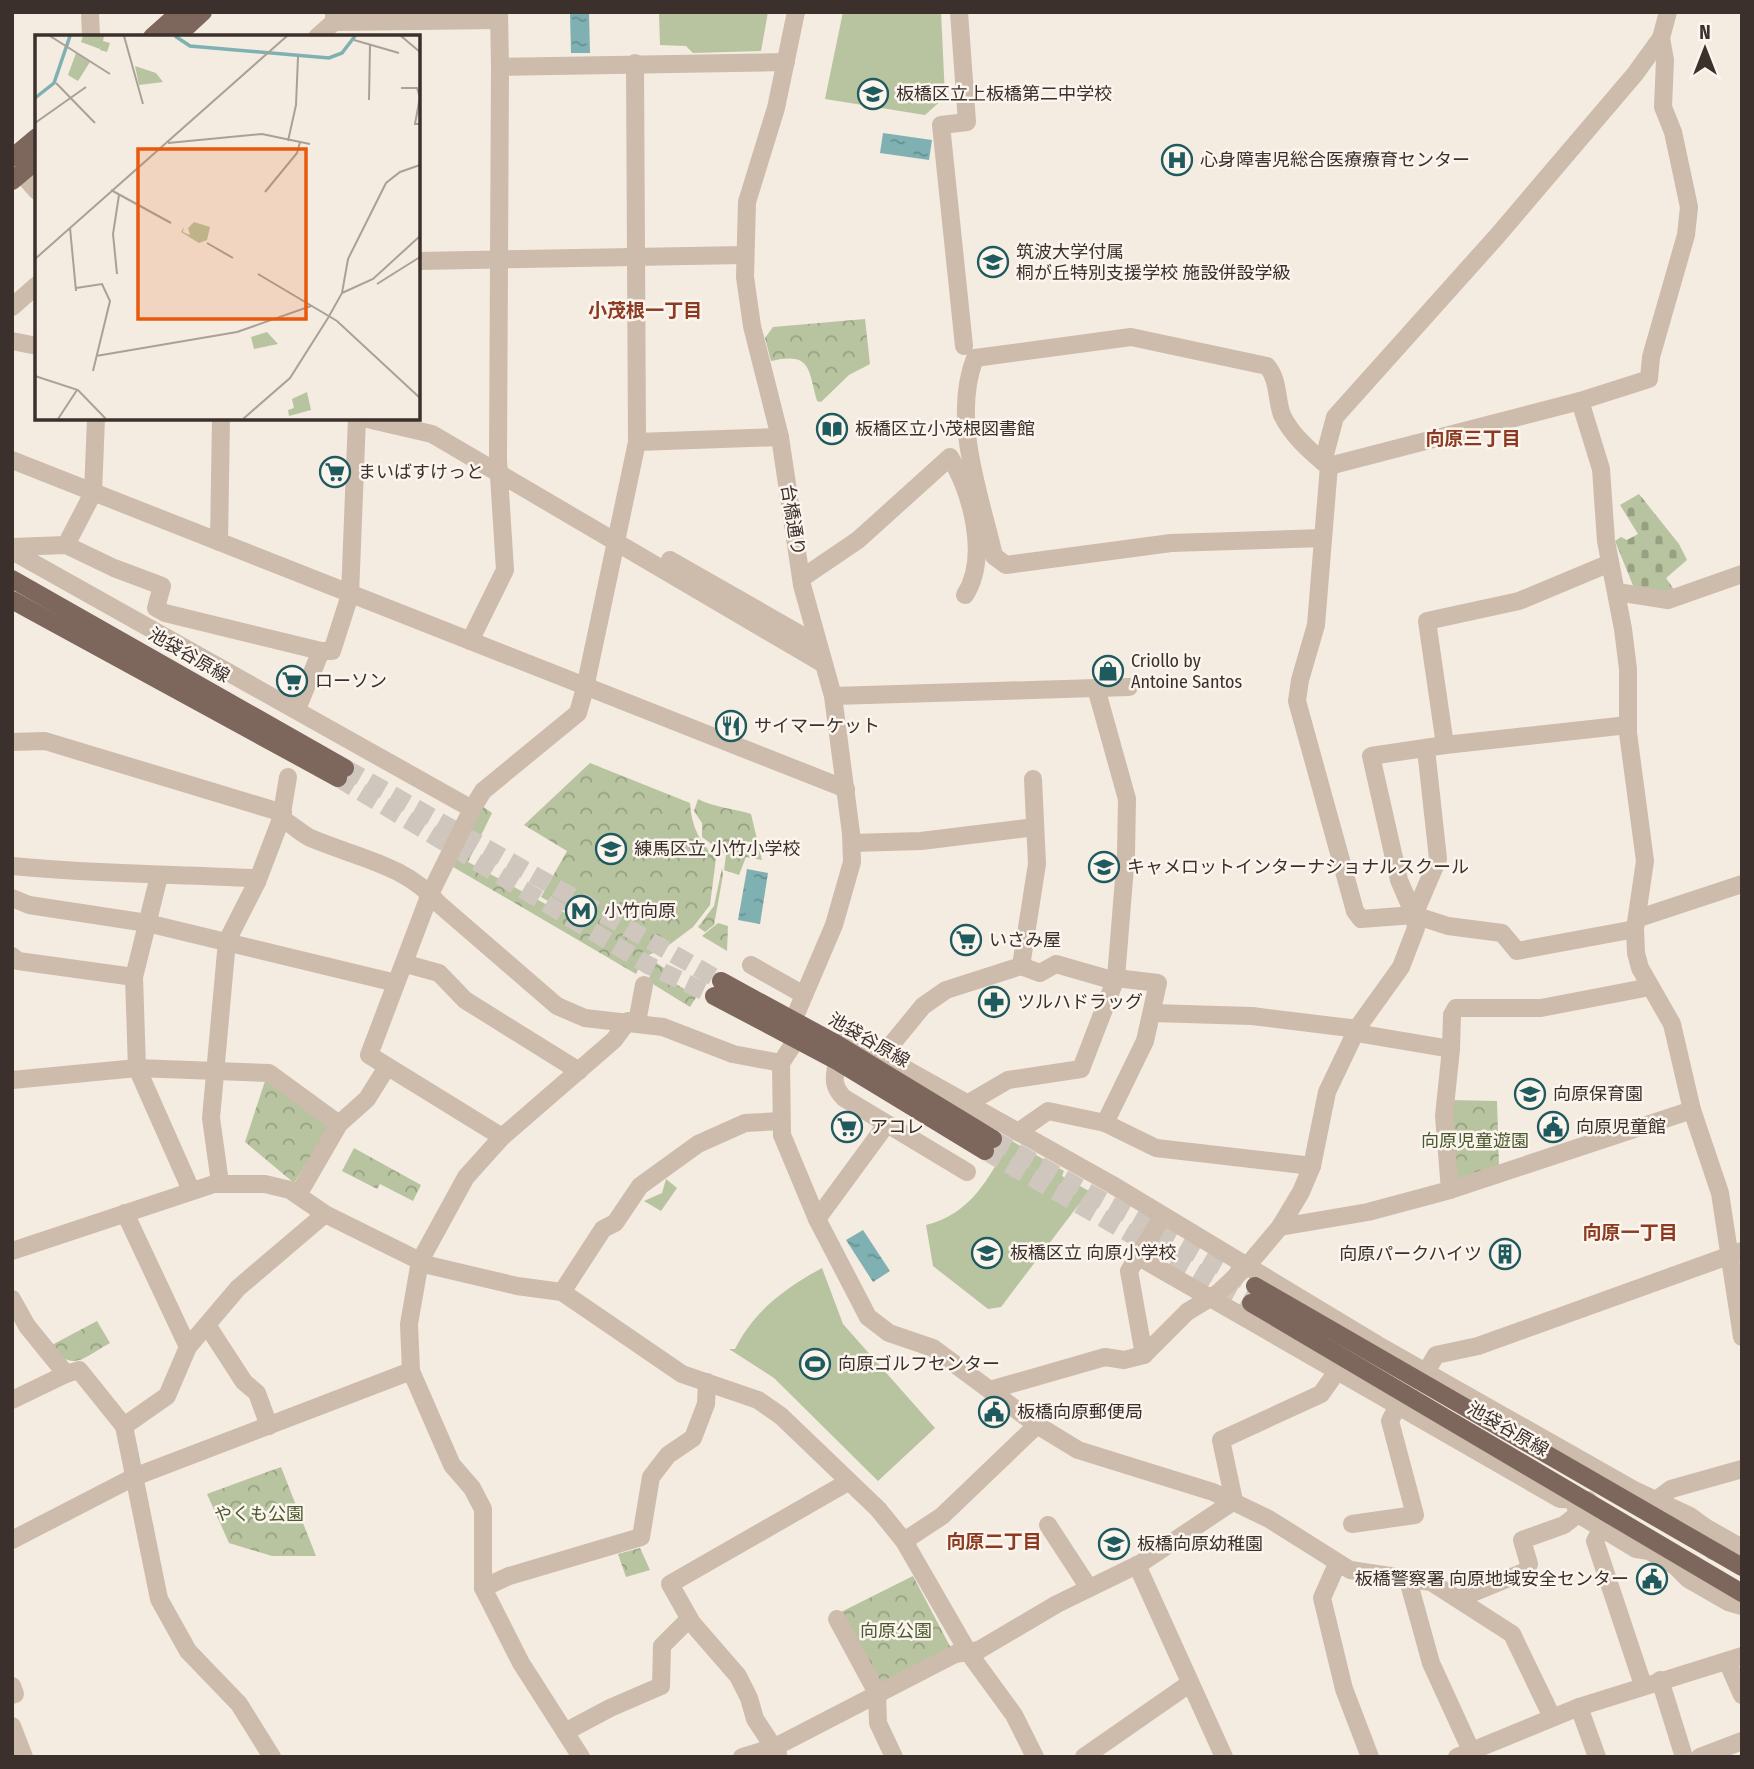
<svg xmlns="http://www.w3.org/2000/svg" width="1754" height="1769" font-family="'Fira Sans Condensed','Noto Sans JP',sans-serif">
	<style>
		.grass { fill: #b8c4a0 }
		.forest { fill: url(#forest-crowns) }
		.cemetery { fill: url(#cemetery-stones) }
		.water { fill: url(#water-ripples) }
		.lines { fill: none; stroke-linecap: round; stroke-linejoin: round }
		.major-tunnel { stroke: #cfc6bd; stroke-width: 18; stroke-dasharray: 18 9; stroke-linecap: butt }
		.minor { stroke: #cdbbac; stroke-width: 18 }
		.major { stroke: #7d675c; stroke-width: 18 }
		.labels { text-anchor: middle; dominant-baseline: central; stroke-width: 5; stroke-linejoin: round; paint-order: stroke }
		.poi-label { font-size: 18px; fill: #3b302b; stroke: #fbf5ee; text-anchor: start }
		.street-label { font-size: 18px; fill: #3b302b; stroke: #fbf5ee }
		.park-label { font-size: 18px; fill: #4a5a2e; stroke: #fbf5ee }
		.neighbourhood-label { font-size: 19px; font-weight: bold; fill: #8c3b22; stroke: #fbf5ee }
		.inset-river { fill: none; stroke: #7fb0b2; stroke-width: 3.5 }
		.inset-road { fill: none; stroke: #aaa098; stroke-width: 2 }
		.view { fill: #e8590c; fill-opacity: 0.15; stroke: #e8590c; stroke-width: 3.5 }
		.inset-edge { fill: none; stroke: #3b302b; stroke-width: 3.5 }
	</style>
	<defs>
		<pattern id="forest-crowns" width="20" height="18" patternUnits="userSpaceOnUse" patternTransform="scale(1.75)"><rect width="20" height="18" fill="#b8c4a0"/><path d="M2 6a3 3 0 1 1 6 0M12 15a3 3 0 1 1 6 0" fill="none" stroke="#97a083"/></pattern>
		<pattern id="cemetery-stones" width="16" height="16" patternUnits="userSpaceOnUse" patternTransform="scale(1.75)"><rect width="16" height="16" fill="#b8c4a0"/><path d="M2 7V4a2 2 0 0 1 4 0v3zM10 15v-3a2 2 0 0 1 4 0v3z" fill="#97a083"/></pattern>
		<pattern id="water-ripples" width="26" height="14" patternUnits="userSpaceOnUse" patternTransform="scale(1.75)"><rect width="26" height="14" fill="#7fb0b2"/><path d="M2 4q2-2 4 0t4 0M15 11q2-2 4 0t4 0" fill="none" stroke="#699091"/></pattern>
	</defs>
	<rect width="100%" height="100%" fill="#f4ebe1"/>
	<g class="grass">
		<polygon points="659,12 768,12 761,51 693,53 686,46 660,45"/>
		<polygon points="843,12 941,12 945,97 925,115 825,99"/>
		<path d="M 1010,1140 L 1064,1171 L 1062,1176 L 1089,1191 L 1001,1307 L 988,1309 L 933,1266 L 926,1225 C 971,1214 989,1178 1010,1140 Z"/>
		<polygon points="666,1179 677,1188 661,1211 644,1201 662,1193"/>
		<path d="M 822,1268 L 843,1324 L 935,1428 L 878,1481 L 774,1378 L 729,1349 L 735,1349 C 755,1310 784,1289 822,1268 Z"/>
	</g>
	<g class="forest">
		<path d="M 865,319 L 870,364 L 849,375 L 821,402 L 817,401 C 808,368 811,352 771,361 L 765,338 L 773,327 Z"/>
		<path d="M 590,763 L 690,803 C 691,825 700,844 716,858 L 710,905 L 693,927 L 665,948 L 644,957 L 636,974 L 448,864 L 481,805 L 492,813 L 468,862 L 551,907 L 582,920 L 541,897 L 567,851 L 524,825 Z"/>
		<path d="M 698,799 C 715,808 733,808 751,814 L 762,860 L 746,857 L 739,875 L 724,870 L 726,855 L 702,837 L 702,823 L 694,811 Z"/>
		<polygon points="722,868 723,875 714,925 705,932 698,927 714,906"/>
		<polygon points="718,923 728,926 727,951 702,936"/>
		<polygon points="655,962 667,970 665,978 697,996 690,1007 648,981"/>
		<polygon points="266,1078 331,1125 294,1183 245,1142"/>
		<polygon points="1449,1100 1497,1101 1499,1167 1459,1181 1454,1177"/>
		<polygon points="354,1148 421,1185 413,1201 380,1184 377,1189 342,1171"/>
		<path d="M 97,1321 L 110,1343 C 83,1358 73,1373 50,1346 Z"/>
		<polygon points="281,1467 316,1556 272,1556 229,1543 207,1494"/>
		<polygon points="640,1548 650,1570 626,1577 618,1554"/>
		<polygon points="913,1576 952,1650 878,1685 841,1612"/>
	</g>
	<polygon class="cemetery" points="1639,494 1679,544 1687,560 1666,578 1675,591 1664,594 1634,588 1615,541 1621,537 1627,540 1638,534 1620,505"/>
	<g class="water">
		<polygon points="570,12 589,12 590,53 571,53"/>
		<polygon points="883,133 932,140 929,160 880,153"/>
		<polygon points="747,869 768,873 760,924 738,920"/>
		<polygon points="863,1230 890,1271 873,1282 846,1240"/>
	</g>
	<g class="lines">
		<g class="major-tunnel">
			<polyline points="345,768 721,981"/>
			<polyline points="338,778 648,965 714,996"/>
			<polyline points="993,1139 1255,1286"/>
			<polyline points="985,1151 1251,1303"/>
		</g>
		<g class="minor">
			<polyline points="90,12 91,37"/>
			<polyline points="499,12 500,67 786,62"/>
			<polyline points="959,12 967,122 941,125 964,346"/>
			<polyline points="334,22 499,20"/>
			<polyline points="317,37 334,22 334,12"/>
			<polyline points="21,173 37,191"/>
			<polyline points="418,261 744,255"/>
			<polyline points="12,307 37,285"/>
			<polyline points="12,341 37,346"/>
			<polyline points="1580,401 1601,469 1606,541 1623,629 1628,669 1628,733 1645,861 1635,929 1636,953 1640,968 1672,1024 1692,1110 1720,1193 1742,1337"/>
			<polyline points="363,418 432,434 822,663"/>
			<polyline points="637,442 780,437"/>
			<polyline points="12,460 846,789"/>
			<polyline points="1329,466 1580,401 1649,379 1651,357 1686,235 1689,207 1673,132 1663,107 1665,60 1661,38"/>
			<path d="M 1323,538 L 1171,543 L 1006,565 L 994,556 C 980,494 951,420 975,358 L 1131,337 L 1267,366 C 1279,380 1276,399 1282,415 C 1291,434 1308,449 1323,462"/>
			<polyline points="219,542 221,418"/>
			<polyline points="66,545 93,493 96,418"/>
			<polyline points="12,547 66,545 114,568 162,586 156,608 165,613 321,651 332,651 350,595 357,418"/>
			<polyline points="12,551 472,809"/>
			<polyline points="670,560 817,644"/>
			<path d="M 802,578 L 858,540 L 950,457 C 972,493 989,558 965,595"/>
			<polyline points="1617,592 1668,600 1742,574"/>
			<polyline points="470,641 505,570 498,460 500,67"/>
			<polyline points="1096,688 1129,687"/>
			<polyline points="833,696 1096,688 1127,799 1126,854 1116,978 1081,1069 1008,1080 967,1104"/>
			<polyline points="297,709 321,651"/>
			<polyline points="12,742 45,741 283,813"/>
			<polyline points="1445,745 1427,621 1519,601 1610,563"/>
			<path d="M 281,819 C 293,824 302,835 313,839 C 358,858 406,865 439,904 L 557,1006 L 585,1018 L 663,1027 L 733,1054 L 781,1063"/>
			<polyline points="852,843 921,841 1035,827"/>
			<path d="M 12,866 C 92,874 171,874 252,878 L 257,882"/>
			<polyline points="159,876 134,977 137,1068 191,1190"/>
			<polyline points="12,898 29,905 147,923 396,983"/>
			<polyline points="1414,915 1438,859 1426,749"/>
			<polyline points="1639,918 1742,884"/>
			<polyline points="1635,929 1517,951 1502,933 1448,926 1414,915 1361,919 1355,911 1297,701 1300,680 1316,625 1329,466 1323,462 1335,417 1498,235 1635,74 1661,38 1668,12"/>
			<polyline points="12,956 18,961 134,977"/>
			<polyline points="406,964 439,973 465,1000 579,1071"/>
			<polyline points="751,965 804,995"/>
			<polyline points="1021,966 1040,973 1056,964 1115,981"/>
			<polyline points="1152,1013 1252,1016 1350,1028 1362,1034 1451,1049 1452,1015 1456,1008 1541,1008 1650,987"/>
			<polyline points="793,1021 834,925 852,862 851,833 833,696 802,585 780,437 752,326 745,277 747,202 776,108 796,12"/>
			<polyline points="637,1022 644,985"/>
			<polyline points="796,1040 781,1063 782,1135 817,1219 868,1317 889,1333 933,1348 1037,1425 1078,1450 1213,1492 1269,1519 1350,1570 1431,1582 1512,1634 1552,1717"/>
			<polyline points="835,1043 861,1044 1111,1184 1378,1345 1636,1491 1690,1516 1705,1527 1713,1551"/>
			<polyline points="882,1056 923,1006 946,990 1021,966 1037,864 1033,779"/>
			<path d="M 837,1061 C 834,1078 832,1086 844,1098 L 967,1172"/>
			<polyline points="12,1080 137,1068 269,1073 339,1124"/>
			<polyline points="1105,1123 1156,1148 1312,1166"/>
			<polyline points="1018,1132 1048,1111 1105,1123 1145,1041 1158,983 1116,978"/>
			<polyline points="502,1137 369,1055 430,894 472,809 483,791 578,713 585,688 637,442 635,63"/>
			<polyline points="220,1183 211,1118 227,941 257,882 281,819 288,777"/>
			<polyline points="1450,1190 1444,1116 1451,1049"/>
			<polyline points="298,1195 339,1124 367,1099 387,1067"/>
			<polyline points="125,1213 188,1347"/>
			<polyline points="817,1219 886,1125"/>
			<polyline points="1280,1227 1301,1192 1312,1166 1327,1092 1358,1027 1401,967 1416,928 1414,915 1399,880 1371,756 1445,745 1628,725"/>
			<polyline points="12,1251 214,1184 265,1184 290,1190 325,1214 428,1265 517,1286 562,1292 682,1374 758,1400 781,1416 878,1509 904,1541 968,1652 1014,1715 1035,1757"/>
			<polyline points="1139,1257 1560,1499 1588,1500"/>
			<polyline points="562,1292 603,1229 615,1223 640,1186 698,1144 745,1123 780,1121"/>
			<polyline points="12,1299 27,1326 66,1374 79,1370 124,1426 159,1599 188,1651 239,1704 272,1757"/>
			<polyline points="207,1325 244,1382 257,1393 269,1426"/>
			<polyline points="1144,1355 1129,1271 1163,1216"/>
			<polyline points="1426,1372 1436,1355 1478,1346 1742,1251"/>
			<polyline points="990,1390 1105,1357 1124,1360 1144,1355 1187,1312 1218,1293 1247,1266 1280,1227 1368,1212 1450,1190 1692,1110"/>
			<polyline points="12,1400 66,1374"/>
			<polyline points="124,1426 167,1396 188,1347 238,1288 325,1214"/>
			<polyline points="1573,1499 1578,1514 1636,1549 1649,1551 1675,1566 1688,1579 1728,1602 1742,1606"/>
			<polyline points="1656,1500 1671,1489 1742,1469"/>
			<polyline points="1352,1524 1415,1515 1390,1421 1398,1405"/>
			<polyline points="1048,1525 1089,1588"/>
			<polyline points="1705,1527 1742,1548"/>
			<polyline points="1602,1528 1595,1541 1643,1685"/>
			<polyline points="12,1540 134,1477 411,1371"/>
			<polyline points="904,1541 942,1516 1037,1425"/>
			<polyline points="1337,1564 1322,1598 1344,1689 1370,1757"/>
			<polyline points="1137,1565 1224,1757"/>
			<polyline points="1408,1580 1431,1663 1474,1757"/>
			<polyline points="483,1588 509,1576 641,1537 651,1477 668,1455 693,1438 706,1404 707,1382"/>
			<polyline points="1458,1599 1526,1571 1529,1564 1522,1540 1564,1525 1578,1514"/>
			<polyline points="837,1619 877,1693 878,1723 894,1757"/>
			<polyline points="1727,1661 1742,1695"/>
			<polyline points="1660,1680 1684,1757"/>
			<polyline points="12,1686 15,1694 12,1695"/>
			<polyline points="1579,1707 1597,1757"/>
			<polyline points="12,1726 24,1757"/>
			<polyline points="565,1732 610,1708 661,1686 662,1646 689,1619"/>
			<polyline points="778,1754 755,1719 749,1698 738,1676 692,1623 670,1584 848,1482"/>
			<polyline points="581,1757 521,1663 483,1588 483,1509 472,1488 452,1465 411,1371 409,1324 420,1261 466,1177 502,1137 614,1040 628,1021"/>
			<polyline points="742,1757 775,1747 955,1654 979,1650 1057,1604 1141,1563 1234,1501 1221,1440 1321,1394 1338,1370"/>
			<polyline points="1084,1757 1189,1684"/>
			<polyline points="1457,1757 1579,1707 1742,1656"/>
			<polyline points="1700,1757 1742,1741"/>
		</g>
		<g class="major">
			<polyline points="152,37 180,12"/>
			<polyline points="176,37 203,12"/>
			<polyline points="12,158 37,137"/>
			<polyline points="12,181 37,160"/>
			<polyline points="12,579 345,768"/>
			<polyline points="12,600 338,778"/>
			<polyline points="721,981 835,1043 993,1139"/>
			<polyline points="714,996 837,1061 985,1151"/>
			<polyline points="1255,1286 1742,1567"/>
			<polyline points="1251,1303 1742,1593"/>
		</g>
	</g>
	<defs>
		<g id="school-ring" transform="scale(1.575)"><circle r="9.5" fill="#fbf5ee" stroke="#1f5a5e" stroke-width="1.5"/><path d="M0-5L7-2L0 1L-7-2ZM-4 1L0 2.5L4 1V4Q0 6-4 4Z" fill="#1f5a5e"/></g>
		<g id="hospital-ring" transform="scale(1.575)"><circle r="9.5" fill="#fbf5ee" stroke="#1f5a5e" stroke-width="1.5"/><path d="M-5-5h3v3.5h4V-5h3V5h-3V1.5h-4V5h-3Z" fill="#1f5a5e"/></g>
		<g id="library-ring" transform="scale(1.575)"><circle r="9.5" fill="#fbf5ee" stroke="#1f5a5e" stroke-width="1.5"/><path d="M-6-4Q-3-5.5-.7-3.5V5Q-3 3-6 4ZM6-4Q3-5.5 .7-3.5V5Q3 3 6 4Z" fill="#1f5a5e"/></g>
		<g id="supermarket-ring" transform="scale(1.575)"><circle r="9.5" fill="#fbf5ee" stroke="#1f5a5e" stroke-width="1.5"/><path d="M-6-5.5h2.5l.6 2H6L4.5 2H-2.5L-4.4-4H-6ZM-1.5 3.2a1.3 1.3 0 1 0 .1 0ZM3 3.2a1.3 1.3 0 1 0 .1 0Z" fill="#1f5a5e"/></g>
		<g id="shop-ring" transform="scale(1.575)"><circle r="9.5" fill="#fbf5ee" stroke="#1f5a5e" stroke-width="1.5"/><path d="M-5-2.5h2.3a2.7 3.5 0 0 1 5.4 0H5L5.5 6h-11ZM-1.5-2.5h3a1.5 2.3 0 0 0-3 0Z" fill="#1f5a5e"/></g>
		<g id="restaurant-ring" transform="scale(1.575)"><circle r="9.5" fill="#fbf5ee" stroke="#1f5a5e" stroke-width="1.5"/><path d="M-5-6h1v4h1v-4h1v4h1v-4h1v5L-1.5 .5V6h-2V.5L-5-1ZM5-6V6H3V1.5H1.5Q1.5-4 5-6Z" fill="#1f5a5e"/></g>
		<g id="metro-ring" transform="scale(1.575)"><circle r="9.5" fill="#fbf5ee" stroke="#1f5a5e" stroke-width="1.5"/><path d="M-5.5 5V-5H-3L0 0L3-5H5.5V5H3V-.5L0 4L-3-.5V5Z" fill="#1f5a5e"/></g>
		<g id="pharmacy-ring" transform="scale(1.575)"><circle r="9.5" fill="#fbf5ee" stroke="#1f5a5e" stroke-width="1.5"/><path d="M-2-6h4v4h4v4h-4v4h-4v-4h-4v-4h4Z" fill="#1f5a5e"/></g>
		<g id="civic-ring" transform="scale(1.575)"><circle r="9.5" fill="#fbf5ee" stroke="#1f5a5e" stroke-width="1.5"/><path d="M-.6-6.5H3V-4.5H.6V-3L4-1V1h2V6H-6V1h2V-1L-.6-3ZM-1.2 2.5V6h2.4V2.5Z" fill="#1f5a5e"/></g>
		<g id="building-ring" transform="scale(1.575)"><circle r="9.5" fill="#fbf5ee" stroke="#1f5a5e" stroke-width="1.5"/><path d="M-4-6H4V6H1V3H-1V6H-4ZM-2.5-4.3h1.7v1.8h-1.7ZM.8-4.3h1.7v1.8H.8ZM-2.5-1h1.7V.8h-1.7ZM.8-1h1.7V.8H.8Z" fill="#1f5a5e"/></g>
		<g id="stadium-ring" transform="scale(1.575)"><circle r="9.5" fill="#fbf5ee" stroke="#1f5a5e" stroke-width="1.5"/><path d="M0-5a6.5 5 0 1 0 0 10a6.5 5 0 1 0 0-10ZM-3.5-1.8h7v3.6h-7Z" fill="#1f5a5e"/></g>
	</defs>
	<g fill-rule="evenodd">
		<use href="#school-ring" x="873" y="94"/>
		<use href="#hospital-ring" x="1177" y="160"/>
		<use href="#school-ring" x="993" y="262"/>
		<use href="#library-ring" x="832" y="429"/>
		<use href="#supermarket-ring" x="335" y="472"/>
		<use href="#shop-ring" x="1108" y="671"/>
		<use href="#supermarket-ring" x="292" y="681"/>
		<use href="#restaurant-ring" x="731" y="726"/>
		<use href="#school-ring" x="611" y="849"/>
		<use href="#school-ring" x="1104" y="867"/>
		<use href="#metro-ring" x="581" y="911"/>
		<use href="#supermarket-ring" x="966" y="940"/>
		<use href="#pharmacy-ring" x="994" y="1002"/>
		<use href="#school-ring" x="1530" y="1094"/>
		<use href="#supermarket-ring" x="847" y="1127"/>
		<use href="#civic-ring" x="1553" y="1127"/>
		<use href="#school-ring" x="987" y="1253"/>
		<use href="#building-ring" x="1505" y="1254"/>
		<use href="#stadium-ring" x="815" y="1364"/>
		<use href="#civic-ring" x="994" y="1412"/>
		<use href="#school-ring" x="1114" y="1544"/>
		<use href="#civic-ring" x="1652" y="1579"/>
	</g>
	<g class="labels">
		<g class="poi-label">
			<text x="896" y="94">板橋区立上板橋第二中学校</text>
			<text x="1200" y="160">心身障害児総合医療療育センター</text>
			<text x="1016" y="252">筑波大学付属<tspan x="1016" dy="21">桐が丘特別支援学校 施設併設学級</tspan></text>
			<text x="855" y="429">板橋区立小茂根図書館</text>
			<text x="358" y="472">まいばすけっと</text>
			<text x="1131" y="661">Criollo by<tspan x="1131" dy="21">Antoine Santos</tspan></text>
			<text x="315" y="681">ローソン</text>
			<text x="754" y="726">サイマーケット</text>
			<text x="634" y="849">練馬区立 小竹小学校</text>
			<text x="1127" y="867">キャメロットインターナショナルスクール</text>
			<text x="604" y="911">小竹向原</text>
			<text x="989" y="940">いさみ屋</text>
			<text x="1017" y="1002">ツルハドラッグ</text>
			<text x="1553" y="1094">向原保育園</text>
			<text x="870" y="1127">アコレ</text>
			<text x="1576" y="1127">向原児童館</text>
			<text x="1010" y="1253">板橋区立 向原小学校</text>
			<text x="1482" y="1254" text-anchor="end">向原パークハイツ</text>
			<text x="838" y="1364">向原ゴルフセンター</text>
			<text x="1017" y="1412">板橋向原郵便局</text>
			<text x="1137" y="1544">板橋向原幼稚園</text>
			<text x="1629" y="1579" text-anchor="end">板橋警察署 向原地域安全センター</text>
		</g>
		<g class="street-label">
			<text transform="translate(793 520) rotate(81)">台橋通り</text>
			<text transform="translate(189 655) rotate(30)">池袋谷原線</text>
			<text transform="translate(869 1040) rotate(30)">池袋谷原線</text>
			<text transform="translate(1508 1429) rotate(30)">池袋谷原線</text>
		</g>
		<g class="park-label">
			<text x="1475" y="1141">向原児童遊園</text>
			<text x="259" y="1514">やくも公園</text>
			<text x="896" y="1631">向原公園</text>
		</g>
		<g class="neighbourhood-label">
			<text x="645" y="310">小茂根一丁目</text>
			<text x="1473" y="438">向原三丁目</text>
			<text x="1630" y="1232">向原一丁目</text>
			<text x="994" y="1541">向原二丁目</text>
		</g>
	</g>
	<g transform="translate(35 35)">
		<rect width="385" height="385" fill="#f4ebe1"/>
		<path d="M 48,1 L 69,1 L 68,6 L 75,8 L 72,17 L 65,15 L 66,10 L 65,14 L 46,7 ZM 232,297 L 243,309 L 219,314 L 216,302 ZM 272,357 L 276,375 L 254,381 L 253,375 L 259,373 L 257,364 Z" fill="#b8c4a0"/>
		<path d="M 41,18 L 55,27 L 43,46 L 33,40 ZM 100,31 L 121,38 L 128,47 L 104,50 ZM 159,187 L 175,192 L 172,205 L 164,208 L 146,197 L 149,192 L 148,197 L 155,200 L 153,193 Z" fill="#b8c4a0"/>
		<path class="inset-river" d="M 140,1 L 155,11 L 294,23 L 307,18 L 320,1M 0,63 L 19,48 L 35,1"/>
		<path class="inset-road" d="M 15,1 L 75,39M 89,1 L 108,69M 366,1 L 385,17M 319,5 L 364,18M 21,48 L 60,88M 366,53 L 382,53 L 385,62 L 380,89 L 385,89M 334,65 L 335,10M 0,88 L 51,52M 253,106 L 261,70 L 263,22M 133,108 L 227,99 L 275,109M 76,155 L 136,188M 230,157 L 262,118 L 265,107M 35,193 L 41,256M 172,208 L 198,223M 0,224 L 252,1M 82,239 L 78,199 L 84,160M 223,239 L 302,286 L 385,363M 342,249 L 385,222M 41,253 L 67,249 L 75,266 L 58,336M 307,258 L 338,244 L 385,201M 61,321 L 202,297 L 276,271M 0,341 L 43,355 L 71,384M 23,384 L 42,355M 208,384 L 255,343 L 293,283 L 307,258 L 313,224 L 351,148 L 365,137 L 385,130"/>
		<path class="view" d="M 103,114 L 271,114 L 271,284 L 103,284 Z"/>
		<rect width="385" height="385" class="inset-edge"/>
	</g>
	<rect width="1754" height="1769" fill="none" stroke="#3b302b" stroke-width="28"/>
	<g transform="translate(1705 49)" stroke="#fbf5ee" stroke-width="5" paint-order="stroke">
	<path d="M0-5L12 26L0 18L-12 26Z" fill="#3b302b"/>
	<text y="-10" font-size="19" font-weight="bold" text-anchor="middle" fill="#3b302b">N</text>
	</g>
</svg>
